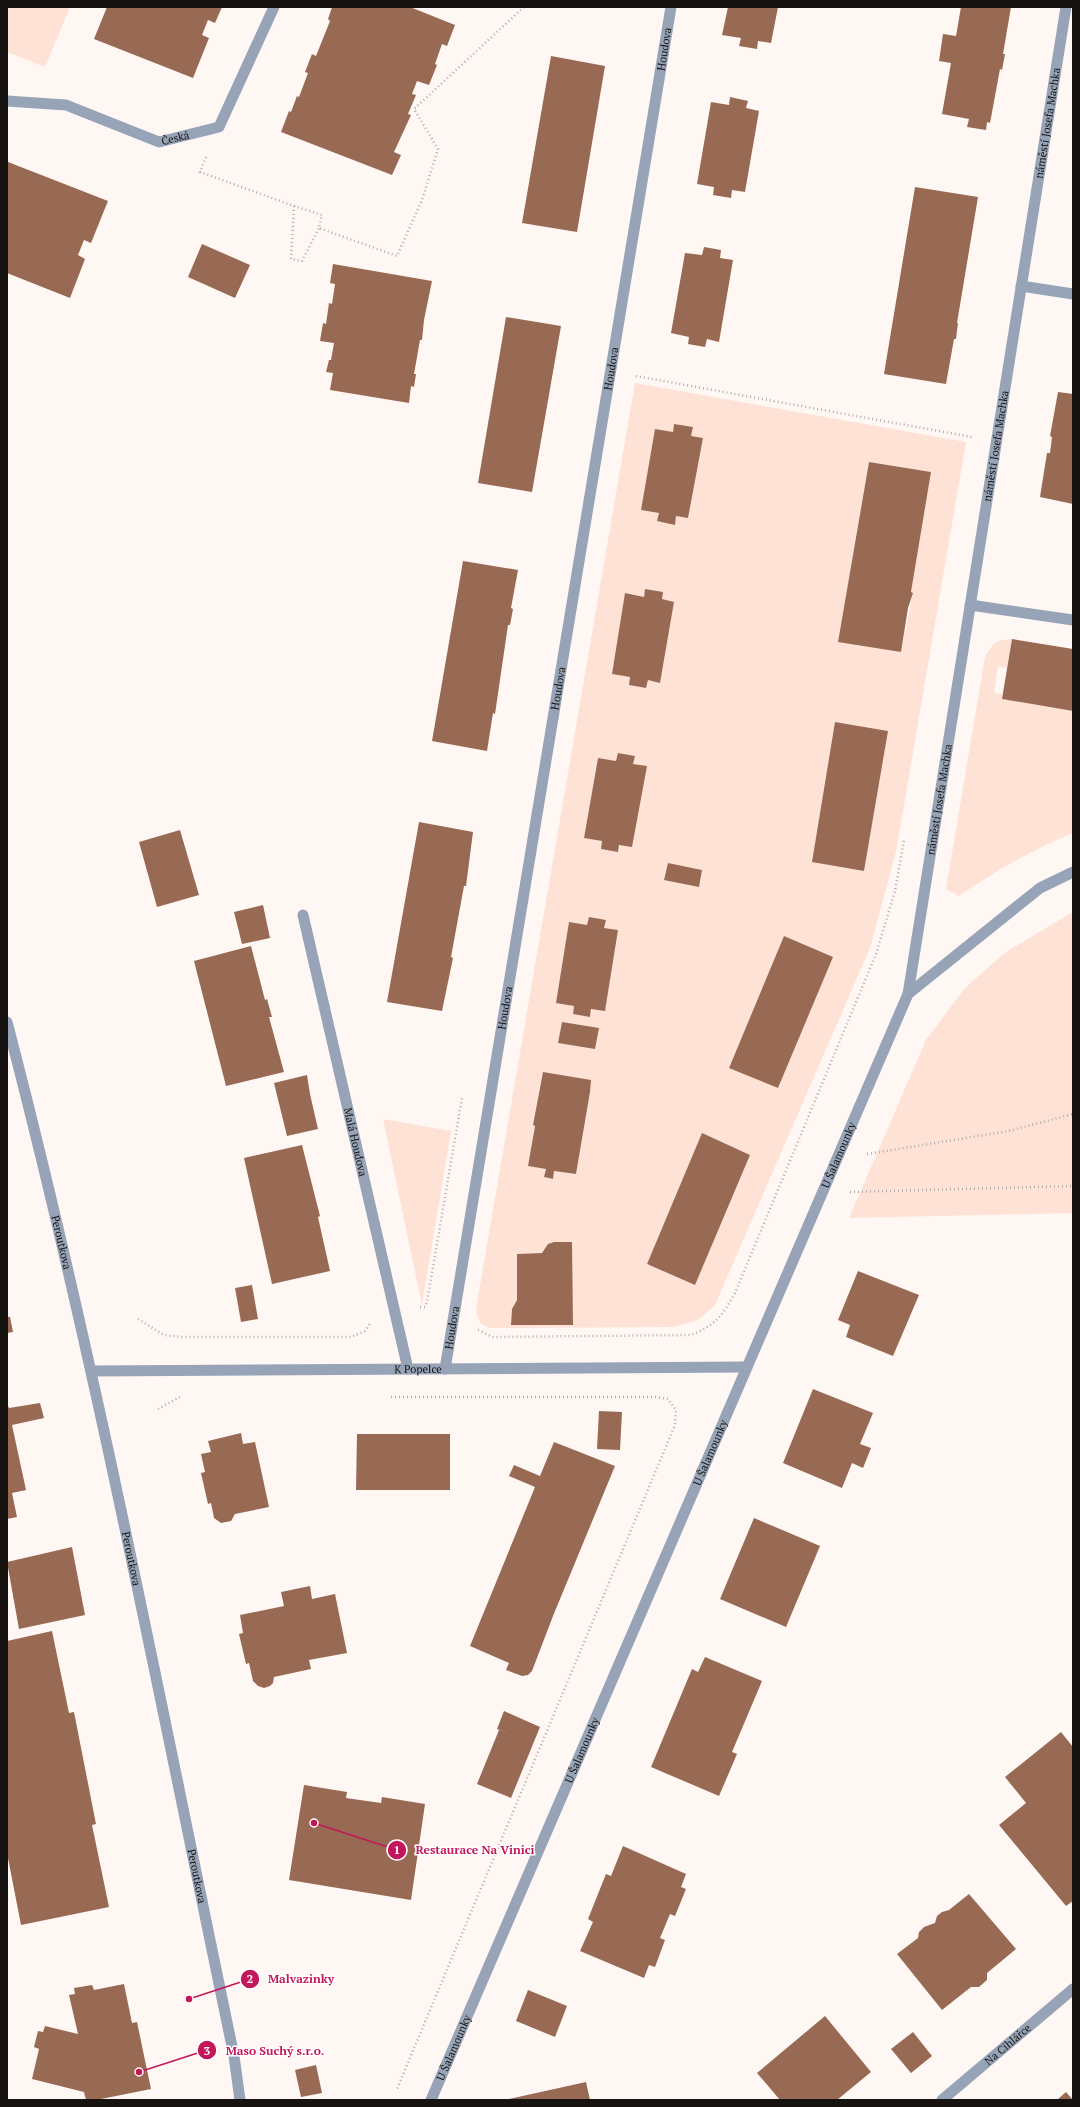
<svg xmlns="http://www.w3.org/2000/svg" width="1080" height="2107" font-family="'PT Serif',serif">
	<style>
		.green { fill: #fee2d5; fill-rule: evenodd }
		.building { fill: #986a54 }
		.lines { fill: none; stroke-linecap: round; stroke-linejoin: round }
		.path { stroke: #b3adaa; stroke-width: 2.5; stroke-dasharray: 1 3; stroke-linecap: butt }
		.minor { stroke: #97a4b7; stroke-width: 11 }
		.tertiary { stroke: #97a4b7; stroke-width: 11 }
		.labels { text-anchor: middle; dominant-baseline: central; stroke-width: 3; stroke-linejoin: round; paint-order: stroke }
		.street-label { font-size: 11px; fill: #161311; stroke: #fff }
		.leader { fill: none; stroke: #c2185b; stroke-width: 1.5 }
		.callout-dot { fill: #c2185b; stroke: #fff; stroke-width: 1.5 }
		.mark-label { font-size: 12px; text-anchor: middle; font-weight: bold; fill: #fff }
		.callout-label { font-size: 12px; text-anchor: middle; font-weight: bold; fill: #c2185b; stroke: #fff; stroke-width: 3; stroke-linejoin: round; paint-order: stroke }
	</style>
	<rect width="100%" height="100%" fill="#fff7f4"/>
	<g class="green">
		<polygon points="7,7 70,7 45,67 7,52"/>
		<path d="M 635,383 L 966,442 L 896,852 L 870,948 L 715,1305 L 698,1320 L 674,1327 L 491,1328 C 480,1325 477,1320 476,1309 ZM 674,424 L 692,427 L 691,436 L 703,438 L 688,518 L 676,516 L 675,525 L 658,521 L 659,513 L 641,510 L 655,429 L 673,432 ZM 869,462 L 931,472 L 911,592 L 913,593 L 901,652 L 838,641 ZM 645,589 L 663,592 L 662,599 L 674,602 L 660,682 L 648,680 L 646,688 L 629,685 L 630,677 L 612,674 L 626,593 L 644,597 ZM 835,722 L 888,731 L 864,871 L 812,862 ZM 618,753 L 635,756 L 633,764 L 646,766 L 618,852 L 601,849 L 602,841 L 584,837 L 598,758 L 616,761 ZM 668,863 L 702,870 L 699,887 L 664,879 ZM 589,917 L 606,920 L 604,928 L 618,930 L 590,1017 L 573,1014 ZM 784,936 L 833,957 L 778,1088 L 729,1067 ZM 562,1022 L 598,1028 L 595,1049 L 558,1043 ZM 540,1084 L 590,1093 L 576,1174 L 554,1171 L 553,1179 L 544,1177 L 546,1169 L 529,1166 ZM 702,1134 L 750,1155 L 695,1285 L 647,1264 ZM 572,1242 L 572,1325 L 511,1325 L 512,1309 L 517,1300 L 517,1254 L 542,1253 L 550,1243 Z"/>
		<path d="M 1012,639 L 1007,668 L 998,667 L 994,693 L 1002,694 L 1002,699 L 1073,711 L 1073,833 C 1030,851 997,870 959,896 L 946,889 L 985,657 C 994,642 995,640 1012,639 Z"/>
		<polygon points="1073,912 1073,1213 849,1218 926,1040 965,988 1006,952"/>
		<polygon points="383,1119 451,1131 422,1305"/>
	</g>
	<g class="building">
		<polygon points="107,7 222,7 215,23 208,20 202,35 209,38 193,78 94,39"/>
		<polygon points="332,7 410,7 455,25 447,46 442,44 435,64 437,65 429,85 417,81 412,94 416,95 408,114 411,115 394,152 401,155 392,175 281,132 289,111 291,112 297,96 299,97 308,73 305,72 312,54 316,56 330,21 328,19"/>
		<polygon points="728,7 778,7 771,43 758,41 757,49 739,46 741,38 722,35"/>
		<polygon points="961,7 1011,7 1003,54 1005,54 1002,70 1000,69 990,123 987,122 986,130 967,127 969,119 942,114 951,63 939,61 943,34 956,36"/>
		<polygon points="551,56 605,66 577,232 522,223"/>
		<polygon points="730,97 748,101 746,108 759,111 745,192 732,190 731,198 713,195 714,187 697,184 711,102 729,105"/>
		<polygon points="8,162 108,201 91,243 84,240 78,255 85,259 70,298 7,273"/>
		<polygon points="915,187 978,197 957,323 958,323 956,339 954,339 946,384 884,374"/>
		<polygon points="202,244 250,265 235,298 188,277"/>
		<polygon points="704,247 721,250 720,258 733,260 719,342 707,339 705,347 688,344 689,337 671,333 685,253 702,255"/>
		<polygon points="333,264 432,281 424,320 422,340 420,340 414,374 416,374 414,387 411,386 409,403 330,390 333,373 326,372 329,360 331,360 334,343 320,341 323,323 326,324 329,303 332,304 335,284 330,283"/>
		<polygon points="506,317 561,326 532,492 478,483"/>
		<polygon points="1058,392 1073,394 1073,504 1040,497 1047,453 1050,453 1052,437 1050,436"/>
		<polygon points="674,424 693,427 691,436 703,438 688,518 676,516 675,525 657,521 659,513 641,510 655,429 673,432"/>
		<polygon points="869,462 931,472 911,592 913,593 908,608 901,652 838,642"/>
		<polygon points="463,561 518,570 511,608 513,609 510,625 508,625 495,714 493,713 487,751 432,741"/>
		<polygon points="645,589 663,592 662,599 674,602 660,683 648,680 646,688 629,685 630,677 612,674 625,593 644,597"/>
		<polygon points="1012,639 1073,649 1073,711 1002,699"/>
		<polygon points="835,722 888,731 864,871 812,862"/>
		<polygon points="618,753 635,756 633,764 647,766 632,847 619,845 618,852 601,849 602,841 584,838 598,758 616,761"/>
		<polygon points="419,822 473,832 466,886 464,886 451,957 453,958 442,1011 387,1002"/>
		<polygon points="180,830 199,895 157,907 139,842"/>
		<polygon points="668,863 702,870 699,887 664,880"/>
		<polygon points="263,905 270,938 242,944 234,912"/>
		<polygon points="589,917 606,920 604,928 618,930 605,1011 591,1009 590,1017 573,1014 574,1006 556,1003 569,922 587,925"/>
		<polygon points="784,936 833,957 778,1088 729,1068"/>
		<polygon points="251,946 265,1000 267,999 272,1017 269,1017 284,1072 226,1086 194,961"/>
		<polygon points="562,1022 599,1028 595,1049 558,1043"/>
		<polygon points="543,1072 591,1080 590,1092 576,1174 554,1171 553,1179 544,1177 546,1169 528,1166 535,1126 533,1125"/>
		<polygon points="307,1075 310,1094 303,1096 310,1094 318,1129 287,1136 274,1083"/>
		<polygon points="702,1133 750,1155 695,1285 647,1264"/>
		<polygon points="302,1145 320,1216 318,1217 330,1271 272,1284 244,1158"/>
		<polygon points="554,1242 572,1242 573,1325 511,1325 512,1309 517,1300 517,1254 542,1253 548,1244"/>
		<polygon points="858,1271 919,1295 893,1356 846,1337 850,1325 838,1320"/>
		<polygon points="252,1285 258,1319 241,1322 235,1288"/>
		<polygon points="7,1317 10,1317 13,1332 7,1333"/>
		<polygon points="813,1389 873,1413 860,1444 871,1448 863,1468 852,1463 842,1488 783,1463"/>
		<polygon points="40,1403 44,1418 12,1425 26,1490 12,1493 17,1517 7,1519 7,1404 9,1408"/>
		<polygon points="599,1411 622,1412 620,1450 597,1449"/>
		<polygon points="241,1433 243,1444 255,1442 269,1507 235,1514 231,1521 221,1523 214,1518 211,1503 208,1504 201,1473 205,1472 201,1454 211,1452 208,1441"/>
		<polygon points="357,1434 450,1434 450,1490 356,1490"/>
		<polygon points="554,1442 615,1466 553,1616 532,1671 528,1675 522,1676 506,1670 509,1663 470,1646 535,1487 509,1476 514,1465 540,1476"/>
		<polygon points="754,1518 820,1546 786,1627 720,1599"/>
		<polygon points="72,1547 85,1615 19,1629 7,1562"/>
		<polygon points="310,1586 312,1599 335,1594 347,1653 309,1660 311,1669 274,1677 273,1683 270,1686 264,1688 258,1686 253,1681 249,1663 246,1664 239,1634 243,1633 240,1615 284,1606 281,1592"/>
		<polygon points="52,1631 69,1713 74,1712 96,1824 92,1825 109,1907 21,1925 7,1853 7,1641"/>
		<polygon points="705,1657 762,1681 732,1752 737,1754 719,1796 651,1767 692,1669 698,1672"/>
		<polygon points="504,1711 540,1727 511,1798 477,1784 499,1730 512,1735 497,1729"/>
		<polygon points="1061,1732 1073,1747 1073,1901 1066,1906 999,1825 1026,1803 1005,1777"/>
		<polygon points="304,1785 347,1792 346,1798 381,1803 382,1797 425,1804 411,1900 289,1880"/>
		<polygon points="623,1846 686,1874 681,1887 686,1889 675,1916 670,1914 660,1938 665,1940 655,1967 649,1965 644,1978 580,1951 593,1922 588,1919 606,1874 611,1876"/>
		<polygon points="969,1894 1016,1949 987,1973 987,1980 979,1987 971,1987 942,2010 897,1954 918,1938 919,1932 924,1927 935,1923 937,1916 942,1912 949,1910"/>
		<polygon points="124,1984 132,2023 137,2022 151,2089 96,2100 86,2100 84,2092 32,2079 39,2049 34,2047 38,2031 43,2032 45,2026 78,2034 69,1995 75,1994 74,1988 92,1985 94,1990"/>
		<polygon points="528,1990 567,2006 555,2037 516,2021"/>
		<polygon points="825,2016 871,2072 837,2100 780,2100 757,2073"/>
		<polygon points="913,2032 932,2056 911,2073 891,2049"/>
		<polygon points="316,2065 322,2093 301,2097 295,2070"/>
		<polygon points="586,2082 590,2100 509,2100 509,2099"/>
		<polygon points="1066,2092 1073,2100 1057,2100"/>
	</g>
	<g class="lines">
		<g class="path">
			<polyline points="206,157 200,172 294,206 291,259 302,261 319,228"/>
			<polyline points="294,206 322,215 319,228 397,256 422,200 438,149 414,109 524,7"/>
			<polyline points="636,376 972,437"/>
			<polyline points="867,1154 1009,1131 1073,1114"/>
			<polyline points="850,1192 1073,1186"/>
			<polyline points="420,1307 425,1307 427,1302 462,1098"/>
			<polyline points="138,1319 164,1335 182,1337 351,1337 365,1331 371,1322"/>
			<path d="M 478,1330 L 493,1337 L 690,1335 C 714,1327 723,1315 735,1293 L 876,954 L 895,891 L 904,840"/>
			<polyline points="391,1397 656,1397 668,1399 676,1410 675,1425 397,2089"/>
			<polyline points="158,1409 180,1397"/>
		</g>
		<g class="minor">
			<path id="s1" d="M 7,101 L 66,105 L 159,142 L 219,127 L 274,7"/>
			<polyline points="1021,286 1073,294"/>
			<polyline points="970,605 1073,620"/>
			<path id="s2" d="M 303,915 L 408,1369"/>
			<path id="s3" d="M 908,994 L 1066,7"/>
			<path id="s4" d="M 445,1369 L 671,7"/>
			<path id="s5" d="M 91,1371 L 745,1367"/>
			<path id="s6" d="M 431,2100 L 908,994 L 1040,888 L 1073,872"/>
			<path id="s7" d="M 942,2100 L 1073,1989"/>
		</g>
		<path class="tertiary" id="s8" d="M 7,1022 C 96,1363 162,1711 234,2056 L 240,2100"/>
	</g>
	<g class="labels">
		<g class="street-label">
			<text stroke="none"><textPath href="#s4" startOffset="1338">Houdova</textPath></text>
			<text stroke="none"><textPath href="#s3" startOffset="882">náměstí Josefa Machka</textPath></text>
			<text stroke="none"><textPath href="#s1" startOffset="176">Česká</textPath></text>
			<text stroke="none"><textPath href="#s4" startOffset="1014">Houdova</textPath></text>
			<text stroke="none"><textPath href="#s3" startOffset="555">náměstí Josefa Machka</textPath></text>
			<text stroke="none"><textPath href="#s4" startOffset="690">Houdova</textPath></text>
			<text stroke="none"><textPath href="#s3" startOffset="197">náměstí Josefa Machka</textPath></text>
			<text stroke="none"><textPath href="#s4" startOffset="366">Houdova</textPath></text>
			<text stroke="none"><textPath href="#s2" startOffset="233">Malá Houdova</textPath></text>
			<text stroke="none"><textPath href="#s6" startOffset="1029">U Šalamounky</textPath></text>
			<text stroke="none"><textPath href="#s8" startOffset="227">Peroutkova</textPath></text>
			<text stroke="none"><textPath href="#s4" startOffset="42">Houdova</textPath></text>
			<text stroke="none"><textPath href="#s5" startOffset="327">K Popelce</textPath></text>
			<text stroke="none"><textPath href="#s6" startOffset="705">U Šalamounky</textPath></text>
			<text stroke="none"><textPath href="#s8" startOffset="551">Peroutkova</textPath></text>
			<text stroke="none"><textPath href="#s6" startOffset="381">U Šalamounky</textPath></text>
			<text stroke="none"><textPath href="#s8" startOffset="875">Peroutkova</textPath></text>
			<text stroke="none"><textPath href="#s7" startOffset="86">Na Cihlářce</textPath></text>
			<text stroke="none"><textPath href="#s6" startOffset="57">U Šalamounky</textPath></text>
		</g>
	</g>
	<path class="leader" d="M314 1823L397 1850M189 1999L250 1979M139 2072L207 2050"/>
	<g class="callout-dot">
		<circle cx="314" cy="1823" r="4"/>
		<circle cx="189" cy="1999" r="4"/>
		<circle cx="139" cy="2072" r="4"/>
		<circle cx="397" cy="1850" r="10"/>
		<circle cx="250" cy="1979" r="10"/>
		<circle cx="207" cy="2050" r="10"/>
	</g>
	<g class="mark-label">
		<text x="397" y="1854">1</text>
		<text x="250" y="1983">2</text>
		<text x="207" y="2055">3</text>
	</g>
	<g class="callout-label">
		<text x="475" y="1854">Restaurace Na Vinici</text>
		<text x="301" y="1983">Malvazinky</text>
		<text x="275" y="2055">Maso Suchý s.r.o.</text>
	</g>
	<rect width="1080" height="2107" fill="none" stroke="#161311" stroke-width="16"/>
</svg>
